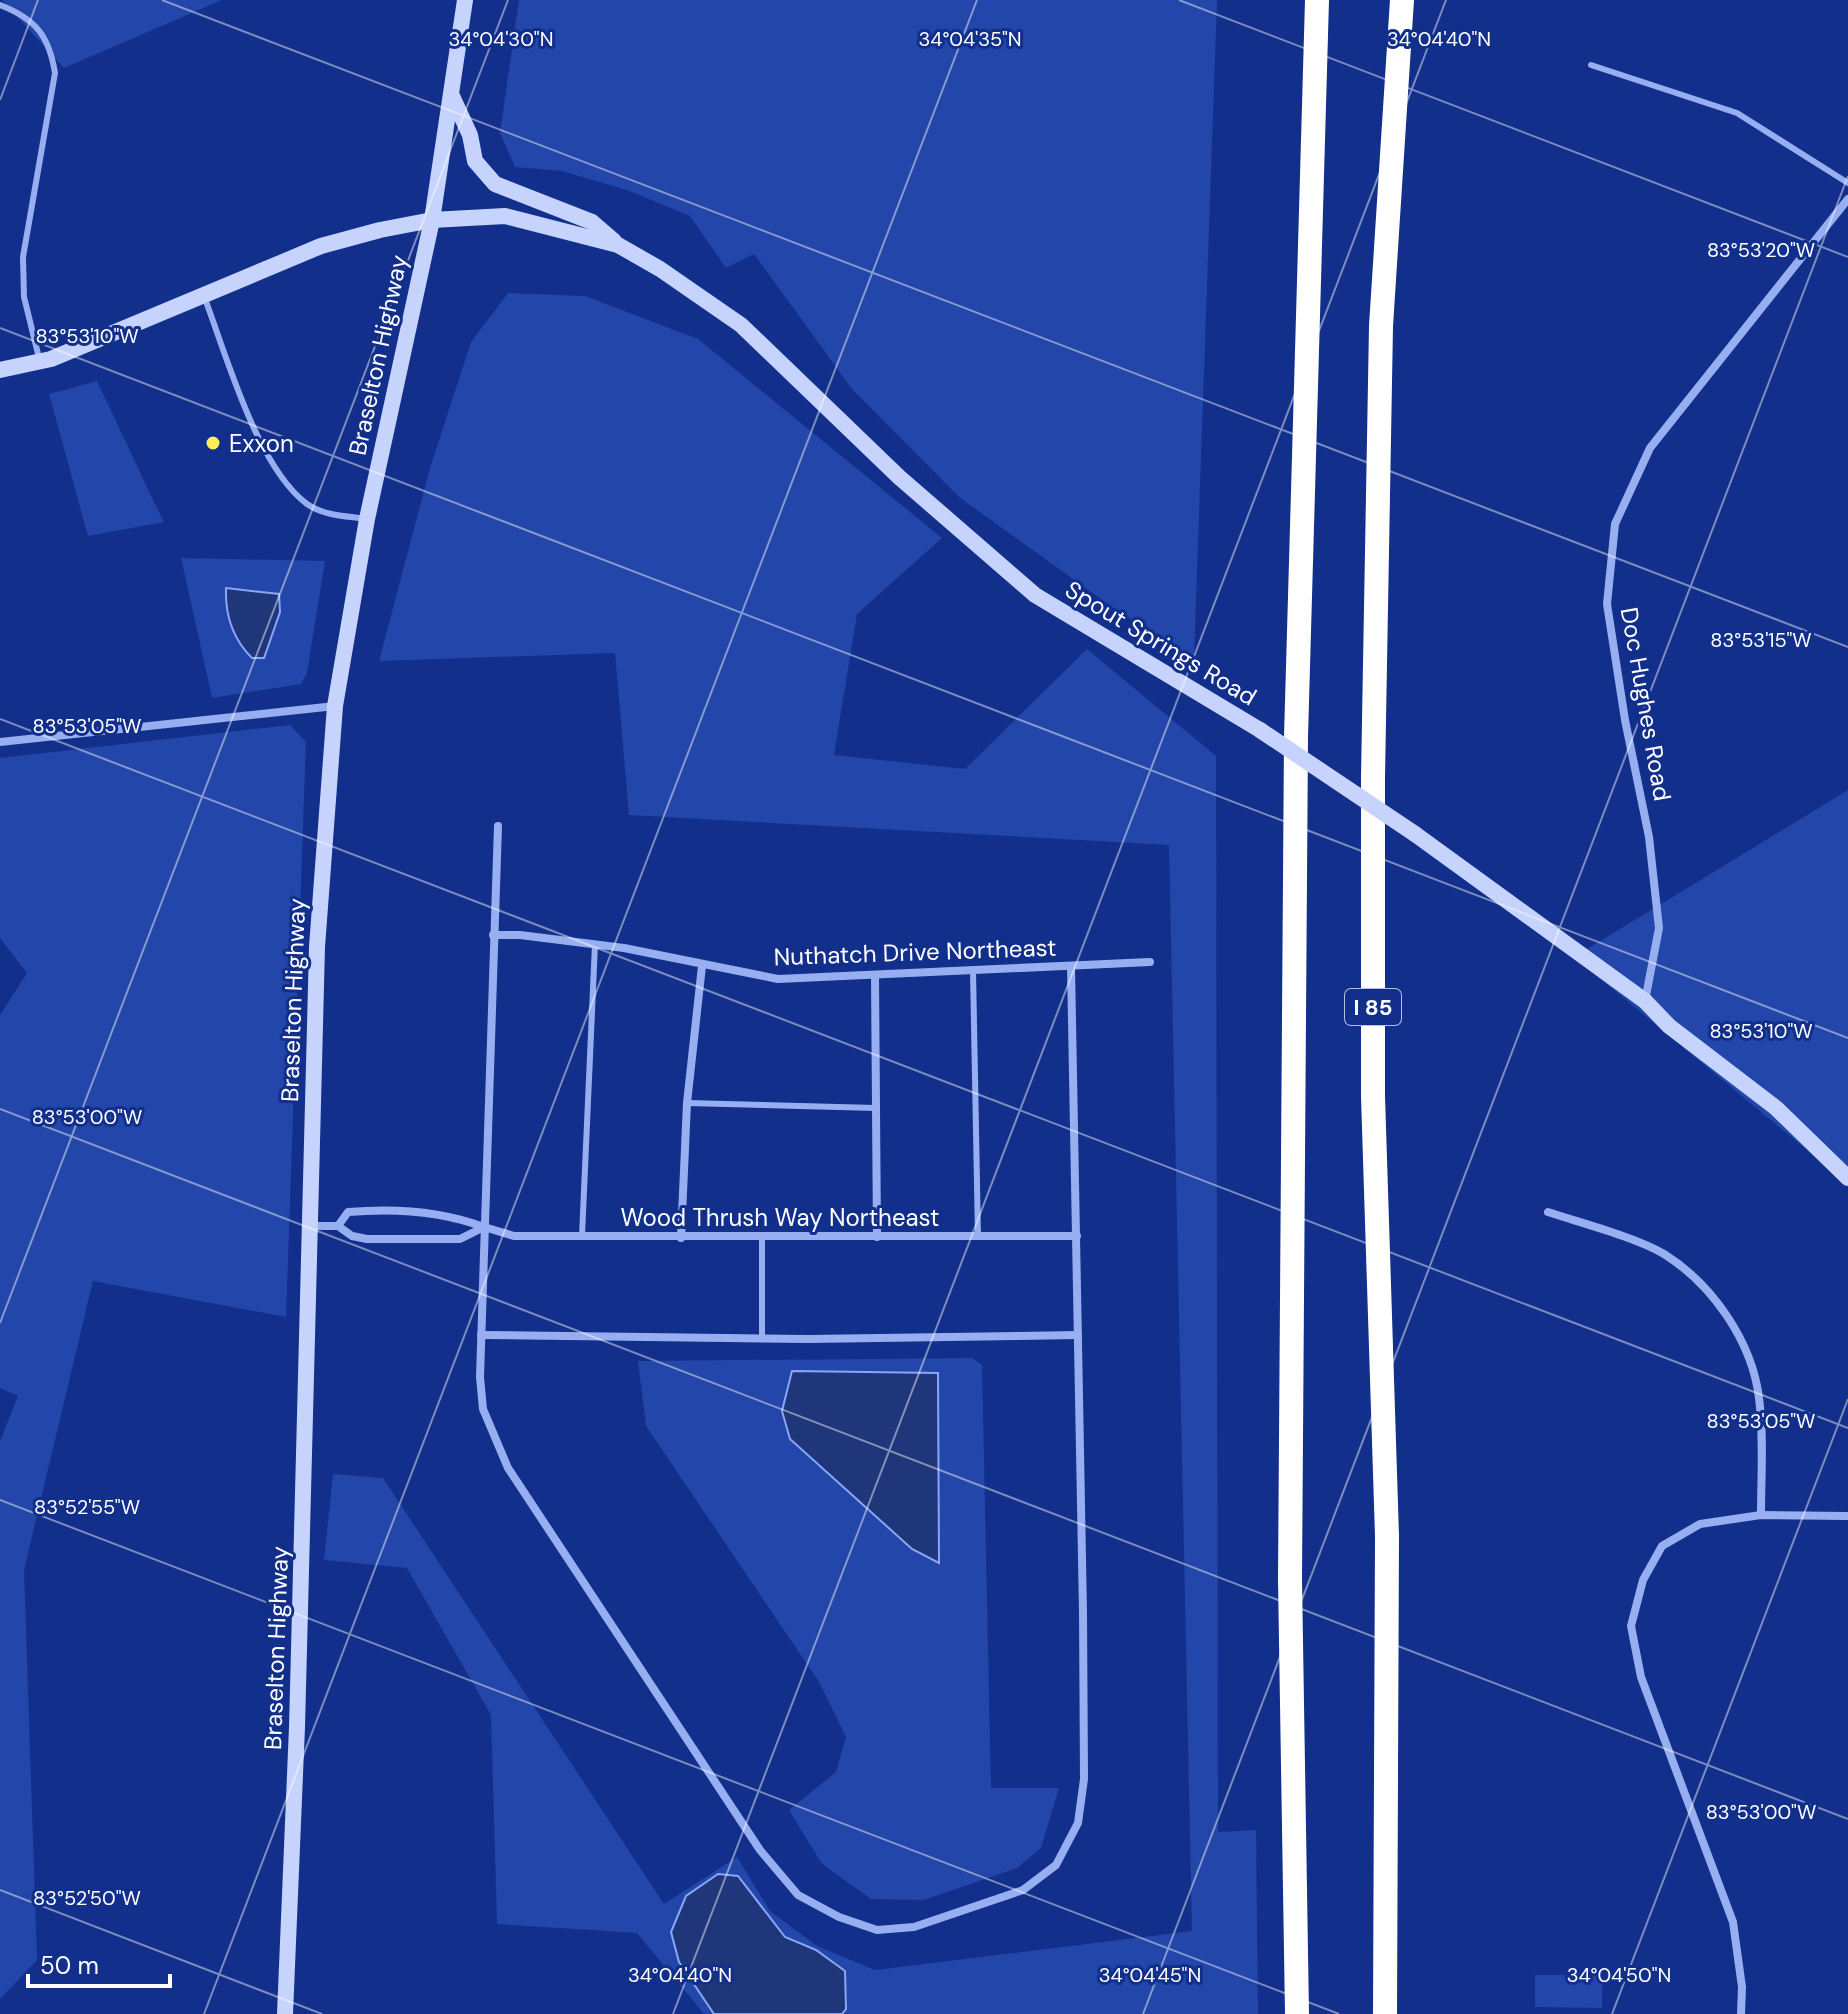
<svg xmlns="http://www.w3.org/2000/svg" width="1848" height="2014" font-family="'DM Sans',sans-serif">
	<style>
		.green { fill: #2346aa; fill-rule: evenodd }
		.water { fill: #1f367b; stroke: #89a6f5; stroke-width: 2 }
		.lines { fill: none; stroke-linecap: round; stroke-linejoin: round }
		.lane { stroke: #97aff1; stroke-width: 6 }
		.street { stroke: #97aff1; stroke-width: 8 }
		.secondary { stroke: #c6d3fc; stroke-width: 16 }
		.highway { stroke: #fff; stroke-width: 24 }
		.secondary-bridge { stroke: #c6d3fc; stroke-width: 16 }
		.ticks { fill: none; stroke: #fff; stroke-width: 2; stroke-opacity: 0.45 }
		.poi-dot { fill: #ffee58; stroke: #112f8b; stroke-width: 3 }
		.labels { text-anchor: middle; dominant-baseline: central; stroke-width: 6; stroke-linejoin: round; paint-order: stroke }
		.shield { fill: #112f8b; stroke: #b8c1dc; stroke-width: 2 }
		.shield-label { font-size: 22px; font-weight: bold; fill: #fff }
		.street-label { font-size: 24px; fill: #fff; stroke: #112f8b }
		.poi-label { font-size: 24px; fill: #fff; stroke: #112f8b; text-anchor: start }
		.ticks-label { font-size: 20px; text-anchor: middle; fill: #fff; stroke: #112f8b; stroke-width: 6; stroke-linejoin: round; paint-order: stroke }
	</style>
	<rect width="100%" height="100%" fill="#112f8b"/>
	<g class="green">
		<polygon points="2,0 222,0 64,68"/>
		<polygon points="519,0 1217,0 1194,659 1112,607 959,497 852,389 754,254 726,268 690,216 627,190 562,171 515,167 500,133"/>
		<polygon points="508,293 585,296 698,339 942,538 857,614 834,755 965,769 1087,649 1216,756 1218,1832 1256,1830 1258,2014 842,2014 846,2009 816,1950 785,1937 738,1876 679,1962 714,2014 704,2014 637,1933 497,1924 491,1715 407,1568 324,1560 333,1474 383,1478 664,1904 737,1857 770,1911 817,1946 875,1970 1192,1931 1169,845 629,815 615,653 379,661 430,468 471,342"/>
		<polygon points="97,381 155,504 164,522 88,536 49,394"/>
		<polygon points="181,558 325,561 307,673 301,684 212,698"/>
		<polygon points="290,725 306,742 286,1317 93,1281 24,1570 37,1960 0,1999 0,1441 18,1396 0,1388 0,1015 27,973 0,938 0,758"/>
		<polygon points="1848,790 1848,1184 1574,957"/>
		<path d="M 972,1358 L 982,1365 L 991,1788 L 1059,1788 L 1041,1848 L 1017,1868 L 924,1900 L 871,1899 L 822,1864 L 789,1810 L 836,1772 L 846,1737 L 819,1682 L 646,1426 L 638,1361 ZM 782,1411 L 939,1562 L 912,1549 L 790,1440 Z"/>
		<polygon points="1535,1975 1602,1975 1602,2008 1535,2007"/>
	</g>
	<g class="water">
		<path d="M 226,588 L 279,594 L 280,612 L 264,658 L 252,658 C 233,639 225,614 226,588 Z"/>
		<polygon points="792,1371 938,1373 939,1563 912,1549 790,1439 782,1411"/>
		<polygon points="718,1874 738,1876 785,1937 816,1950 845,1971 846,2009 842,2014 714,2014 679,1962 671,1932 686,1896"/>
	</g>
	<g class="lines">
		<g class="lane">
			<path d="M 0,5 C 36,19 49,36 55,73 L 23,257 L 24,297 L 39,358"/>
			<polyline points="1591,65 1737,113 1848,183"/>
			<path d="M 204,296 C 226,354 257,467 307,504 C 324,516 347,516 366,519"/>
			<polyline points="973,971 978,1236"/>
			<polyline points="687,1103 876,1108"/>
			<polyline points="582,1236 595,944"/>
			<polyline points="762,1338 762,1238"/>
		</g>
		<g class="street">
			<polyline points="0,742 335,706"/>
			<polyline points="498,826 480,1377 483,1409 508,1468 760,1850 798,1895 839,1917 877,1930 914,1927 1023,1890 1056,1865 1078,1823 1084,1779 1083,1612 1071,967"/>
			<polyline points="493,935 520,935 624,948 778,979 1150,962"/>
			<polyline points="875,976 877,1237"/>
			<polyline points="1645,1001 1659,928 1649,837 1625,720 1607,604 1615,524 1650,448 1848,199"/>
			<path d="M 1548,1212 C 1581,1223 1635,1237 1664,1254 C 1712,1284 1752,1341 1759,1398 C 1764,1436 1761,1477 1761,1515"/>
			<path d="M 311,1226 L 338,1226 L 352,1236 L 367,1239 L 460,1239 L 484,1227 C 441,1211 394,1208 348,1212 L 338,1226"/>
			<polyline points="484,1227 514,1236 1077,1236"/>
			<polyline points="681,1238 687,1103 702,966"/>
			<polyline points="481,1335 809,1339 1078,1335"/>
			<polyline points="1741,2014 1742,1987 1733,1922 1641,1677 1631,1626 1643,1580 1662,1546 1700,1524 1761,1515 1848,1516"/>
		</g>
		<g class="secondary">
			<polyline points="452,96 470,135 475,161 495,184 592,222 614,241"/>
			<polyline points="0,370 51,359 321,246 380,230 432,220 505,216 618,245 660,269 741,325 899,477 1035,595 1260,730"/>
			<polyline points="1415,834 1645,1001 1669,1026 1776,1108 1848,1178"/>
			<polyline points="285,2014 297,1727 317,947 335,706 367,519 432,220 465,0"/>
		</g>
		<g class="highway">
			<polyline points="1297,2014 1290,1579 1296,737 1317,0"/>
			<polyline points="1385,2014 1387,1536 1373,1096 1373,777 1381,326 1402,0"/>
		</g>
		<polyline class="secondary-bridge" points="1260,730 1415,834"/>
	</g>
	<path class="ticks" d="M 162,0 L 1848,647M 1179,0 L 1848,257M 0,100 L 38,0M 0,328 L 1848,1038M 0,719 L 1848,1428M 0,1109 L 1848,1819M 0,1323 L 508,0M 0,1500 L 1339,2014M 0,1890 L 322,2014M 204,2014 L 977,0M 673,2014 L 1446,0M 1143,2014 L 1848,176M 1612,2014 L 1848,1399"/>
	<circle class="poi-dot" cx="213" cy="443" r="8"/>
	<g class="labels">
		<rect class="shield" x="1345" y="989" width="56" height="36" rx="6"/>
		<g class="shield-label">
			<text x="1373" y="1007">I 85</text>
		</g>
		<g class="street-label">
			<text transform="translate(378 355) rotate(-78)">Braselton Highway</text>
			<text transform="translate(1161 643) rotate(31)">Spout Springs Road</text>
			<text transform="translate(1646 704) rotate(80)">Doc Hughes Road</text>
			<text transform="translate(915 952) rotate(-2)">Nuthatch Drive Northeast</text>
			<text transform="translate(293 1000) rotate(-88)">Braselton Highway</text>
			<text x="780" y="1217">Wood Thrush Way Northeast</text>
			<text transform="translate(276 1648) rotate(-88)">Braselton Highway</text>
		</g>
		<g class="poi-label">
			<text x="229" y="443">Exxon</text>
		</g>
	</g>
	<g class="ticks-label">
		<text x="501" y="46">34°04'30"N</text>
		<text x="970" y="46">34°04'35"N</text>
		<text x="1439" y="46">34°04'40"N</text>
		<text x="1761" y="257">83°53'20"W</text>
		<text x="87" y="343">83°53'10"W</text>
		<text x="1761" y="647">83°53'15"W</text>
		<text x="87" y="733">83°53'05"W</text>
		<text x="1761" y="1038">83°53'10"W</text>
		<text x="87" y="1124">83°53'00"W</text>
		<text x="1761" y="1428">83°53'05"W</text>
		<text x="87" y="1514">83°52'55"W</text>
		<text x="1761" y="1819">83°53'00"W</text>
		<text x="87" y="1905">83°52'50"W</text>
		<text x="680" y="1982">34°04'40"N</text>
		<text x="1150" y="1982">34°04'45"N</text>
		<text x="1619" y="1982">34°04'50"N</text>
	</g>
	<path d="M28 1974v12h142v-12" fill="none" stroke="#ffffff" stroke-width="4"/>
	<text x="40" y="1974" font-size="24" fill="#ffffff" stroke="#112f8b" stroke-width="6" paint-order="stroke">50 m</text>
</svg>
